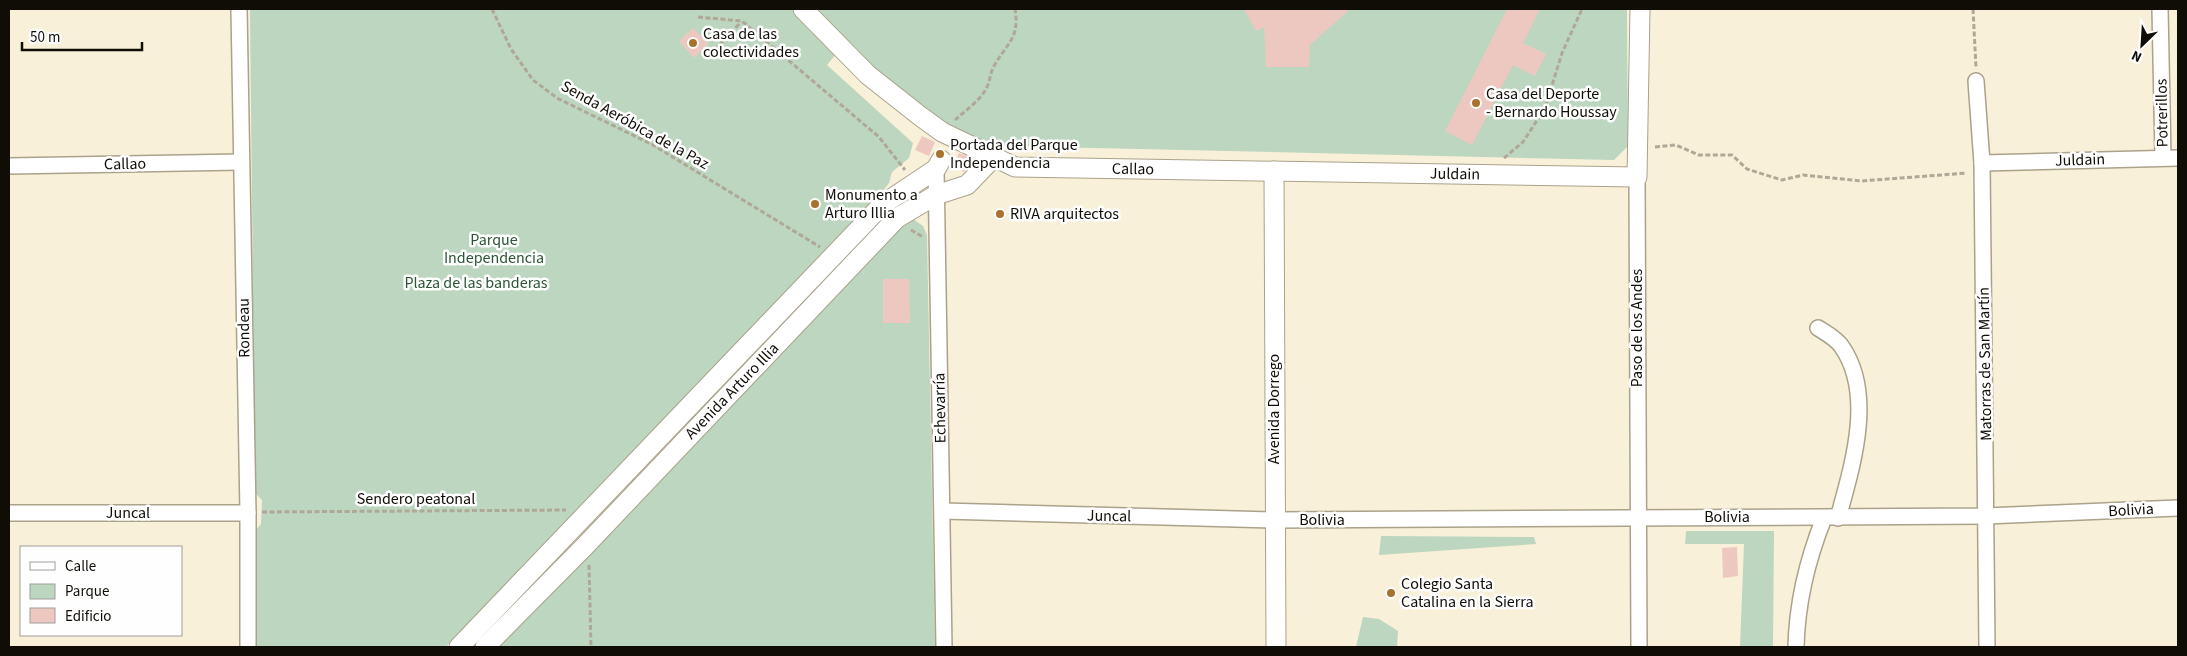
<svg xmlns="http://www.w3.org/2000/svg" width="2187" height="656" font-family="'Source Sans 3',sans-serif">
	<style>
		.green { fill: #bcd6bf }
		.building { fill: #edc8c1 }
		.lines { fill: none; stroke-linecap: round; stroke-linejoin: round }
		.minor-casing { stroke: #aaa28b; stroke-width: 18 }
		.tertiary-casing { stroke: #aaa28b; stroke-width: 21 }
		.path { stroke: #afa896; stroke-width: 3; stroke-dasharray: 5 2.5; stroke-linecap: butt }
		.minor { stroke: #fff; stroke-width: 15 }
		.tertiary { stroke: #fff; stroke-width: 19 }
		.poi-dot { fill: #a8712d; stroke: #fefefe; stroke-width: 2 }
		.labels { text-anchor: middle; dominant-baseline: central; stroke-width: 5; stroke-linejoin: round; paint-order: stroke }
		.poi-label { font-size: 16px; fill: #100d06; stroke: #fefefe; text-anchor: start }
		.street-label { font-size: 16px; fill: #100d06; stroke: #fefefe }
		.park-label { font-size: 16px; fill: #2b5533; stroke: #fefefe }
	</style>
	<rect width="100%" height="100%" fill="#f9f0d9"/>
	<g class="green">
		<polygon points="250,9 792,9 836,54 827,65 913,143 909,158 892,172 889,183 879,196 446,647 255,647 254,532 261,524 262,500 255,493"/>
		<polygon points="815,9 1627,9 1628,146 1614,160 1010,146 979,141 940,123 898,93"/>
		<polygon points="913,219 923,226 927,235 935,647 495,647 907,220"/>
		<polygon points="1686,531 1774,531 1773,647 1740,647 1744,544 1685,544"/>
		<polygon points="1381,536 1534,537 1536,544 1379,555"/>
		<polygon points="1363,617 1379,619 1398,631 1397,647 1356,647"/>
	</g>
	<g class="building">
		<polygon points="1244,9 1350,9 1310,45 1309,67 1266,67 1264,27 1256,31"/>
		<polygon points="1507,9 1540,9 1523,43 1546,54 1535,76 1513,65 1472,145 1445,131"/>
		<polygon points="693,28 708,44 694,58 679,41"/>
		<polygon points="922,136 935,142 929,156 915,150"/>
		<polygon points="959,153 971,158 964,172 953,167"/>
		<polygon points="883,279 909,279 910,323 883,323"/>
		<polygon points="1737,547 1738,576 1723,578 1722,548"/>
	</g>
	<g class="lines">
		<g class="minor-casing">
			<g id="minor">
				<polyline points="239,9 248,513 248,647"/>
				<polyline points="2160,9 2163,158"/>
				<polyline points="1976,81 1982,163 1987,647"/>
				<polyline points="1982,163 2178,158"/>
				<polyline points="9,166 241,162"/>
				<polyline points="936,169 944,647"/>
				<polyline points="1637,177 1639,647"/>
				<path d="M 1818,328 C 1826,333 1837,339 1842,347 C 1875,395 1852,467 1838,518"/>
				<polyline points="943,511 1275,520 1986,516 2178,508"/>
				<polyline points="9,513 248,513"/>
				<path d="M 1796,647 C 1797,603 1808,558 1824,518"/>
			</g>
		</g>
		<g class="tertiary-casing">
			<g id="tertiary">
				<polyline points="803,9 868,75 920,116 942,132 1015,167 1637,177 1640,9"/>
				<polyline points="1274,171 1276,647"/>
				<polyline points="459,647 882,205 936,169 941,160"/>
				<polyline points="485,647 585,546 897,218 936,195 967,185 994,157"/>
			</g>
		</g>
		<g class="path">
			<polyline points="492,9 511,49 533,80 557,98 653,145 820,247"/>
			<polyline points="1973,9 1976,68"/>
			<polyline points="698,17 742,21 879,137 905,170"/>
			<polyline points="704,48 704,53 707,58 741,22"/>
			<path d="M 955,120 C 966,110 981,100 987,87 C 990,81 990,74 993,68 C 1006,43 1020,40 1015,9"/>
			<polyline points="1655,147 1676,145 1699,155 1732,155 1747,169 1782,180 1803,175 1861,181 1967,173"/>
			<polyline points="1504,158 1523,142 1545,108 1562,53 1582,9"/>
			<polyline points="911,230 923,237"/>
			<polyline points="262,512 566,510"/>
			<polyline points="589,565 591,647"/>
		</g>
		<use href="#minor" class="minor"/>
		<use href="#tertiary" class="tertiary"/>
	</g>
	<g class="poi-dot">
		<circle cx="693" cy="43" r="5"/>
		<circle cx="1476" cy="103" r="5"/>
		<circle cx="940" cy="154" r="5"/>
		<circle cx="815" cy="204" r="5"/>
		<circle cx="1000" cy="214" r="5"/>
		<circle cx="1391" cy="593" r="5"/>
	</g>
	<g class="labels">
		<g class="poi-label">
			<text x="703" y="34">Casa de las<tspan x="703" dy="18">colectividades</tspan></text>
			<text x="1486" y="94">Casa del Deporte<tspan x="1486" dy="18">- Bernardo Houssay</tspan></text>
			<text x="950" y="145">Portada del Parque<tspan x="950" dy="18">Independencia</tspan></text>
			<text x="825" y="195">Monumento a<tspan x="825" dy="18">Arturo Illia</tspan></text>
			<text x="1010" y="214">RIVA arquitectos</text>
			<text x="1401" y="584">Colegio Santa<tspan x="1401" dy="18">Catalina en la Sierra</tspan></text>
		</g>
		<g class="street-label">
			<text transform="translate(2162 113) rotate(-91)">Potrerillos</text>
			<text transform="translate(635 125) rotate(29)">Senda Aeróbica de la Paz</text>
			<text transform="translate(2080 160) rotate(-2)">Juldain</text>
			<text transform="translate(125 164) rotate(-1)">Callao</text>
			<text transform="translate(1133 169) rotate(1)">Callao</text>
			<text transform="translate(1455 174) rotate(1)">Juldain</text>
			<text transform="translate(244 328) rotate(-91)">Rondeau</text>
			<text transform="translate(1637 328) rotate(-90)">Paso de los Andes</text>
			<text transform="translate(1985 364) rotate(-91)">Matorras de San Martín</text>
			<text transform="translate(732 391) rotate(-46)">Avenida Arturo Illia</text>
			<text transform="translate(940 408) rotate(-91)">Echevarría</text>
			<text transform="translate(1274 409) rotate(-90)">Avenida Dorrego</text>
			<text x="416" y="499">Sendero peatonal</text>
			<text transform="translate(2131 510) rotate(-3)">Bolivia</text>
			<text x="128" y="513">Juncal</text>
			<text transform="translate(1109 516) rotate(1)">Juncal</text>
			<text x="1727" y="517">Bolivia</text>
			<text x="1322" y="520">Bolivia</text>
		</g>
		<g class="park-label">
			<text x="494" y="240">Parque<tspan x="494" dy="18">Independencia</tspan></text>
			<text x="476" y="283">Plaza de las banderas</text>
		</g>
	</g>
	<rect width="2187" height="656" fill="none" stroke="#100d06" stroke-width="20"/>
	<rect x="20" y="546" width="162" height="90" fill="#fefefe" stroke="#9f9e9b"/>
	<rect x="30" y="562" width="25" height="8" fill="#ffffff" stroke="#9f9e9b"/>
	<text x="65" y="571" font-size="15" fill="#100d06">Calle</text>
	<rect x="30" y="584" width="25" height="15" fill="#bcd6bf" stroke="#9f9e9b"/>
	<text x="65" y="596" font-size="15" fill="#100d06">Parque</text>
	<rect x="30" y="608" width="25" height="15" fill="#edc8c1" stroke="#9f9e9b"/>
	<text x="65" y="621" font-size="15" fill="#100d06">Edificio</text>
	<g transform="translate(2142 45) rotate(205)" stroke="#fefefe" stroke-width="4" paint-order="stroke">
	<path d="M0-4L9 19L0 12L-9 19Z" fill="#100d06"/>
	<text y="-8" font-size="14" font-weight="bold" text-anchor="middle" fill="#100d06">N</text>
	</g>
	<path d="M22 42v8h120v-8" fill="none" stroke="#100d06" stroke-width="2.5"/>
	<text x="30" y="42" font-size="15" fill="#100d06" stroke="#fefefe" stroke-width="4" paint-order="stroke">50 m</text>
</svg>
